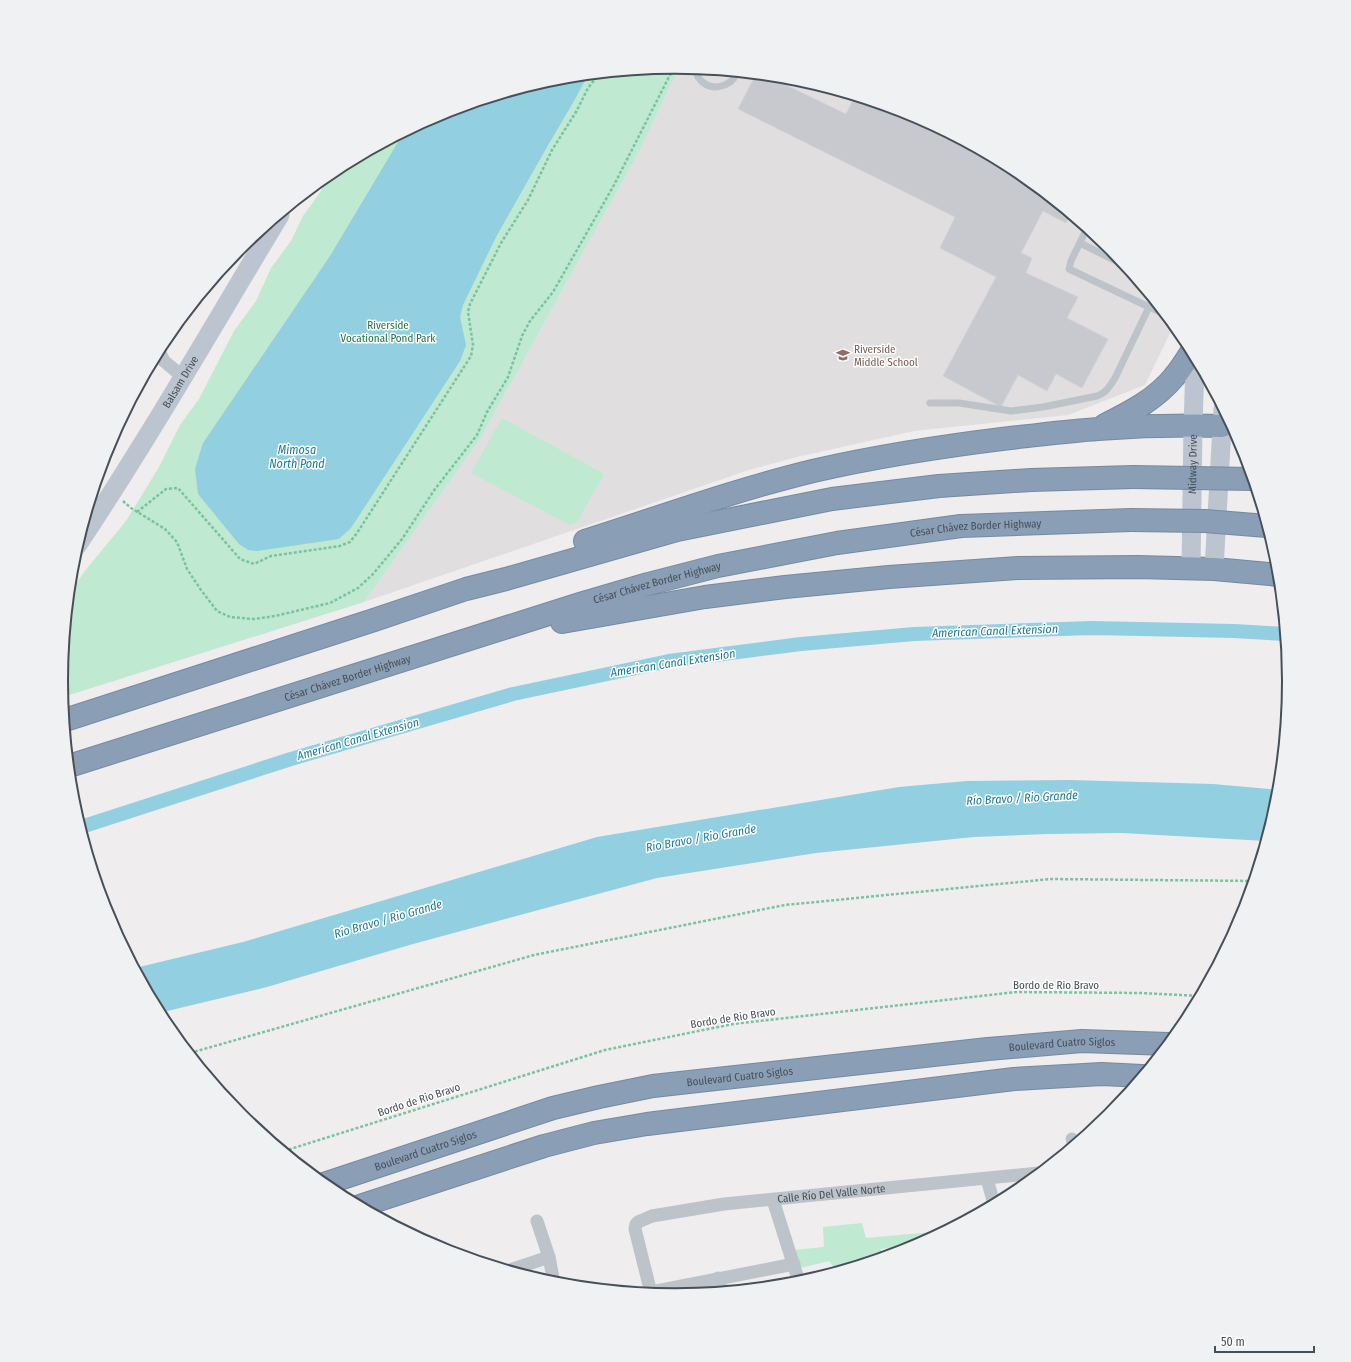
<svg xmlns="http://www.w3.org/2000/svg" width="1351" height="1362" font-family="'Fira Sans Condensed',sans-serif">
	<style>
		.education { fill: #e0dede }
		.green { fill: #bfe9d0 }
		.water { fill: #91cfe1 }
		.lines { fill: none; stroke-linecap: round; stroke-linejoin: round }
		.canal { stroke: #91cfe1; stroke-width: 14 }
		.building { fill: #c7c9cf; stroke: #d1d3d8 }
		.highway-casing { stroke: #758aa2; stroke-width: 24 }
		.path { stroke: #7bc2a0; stroke-width: 2.5; stroke-dasharray: 3 2; stroke-linecap: butt }
		.lane { stroke: #bcc4ca; stroke-width: 7 }
		.street { stroke: #bcc4ca; stroke-width: 13 }
		.secondary { stroke: #bcc5cf; stroke-width: 19 }
		.highway { stroke: #8a9fb6; stroke-width: 22 }
		.highway-bridge-casing { stroke: #758aa2; stroke-width: 24; stroke-linecap: butt }
		.highway-bridge { stroke: #8a9fb6; stroke-width: 22 }
		.labels { text-anchor: middle; dominant-baseline: central; stroke-width: 3; stroke-linejoin: round; paint-order: stroke }
		.park-label { font-size: 11px; fill: #217049; stroke: #fff }
		.education-label { font-size: 11px; fill: #785e54; stroke: #fff; text-anchor: start }
		.street-label { font-size: 11px; fill: #475058; stroke: #fff }
		.water-label { font-size: 12px; font-style: italic; fill: #1c7b96; stroke: #fff }
		.rim { fill: none; stroke: #475058; stroke-width: 2 }
	</style>
	<rect width="100%" height="100%" fill="#efeded"/>
	<polygon class="education" points="679,67 796,78 911,113 1017,170 1110,247 1174,325 1145,385 1068,415 914,431 797,457 749,470 364,602 480,439 641,148"/>
	<g class="green">
		<polygon points="676,67 679,67 641,148 480,439 364,602 63,697 61,681 69,595 84,572 126,521 159,467 180,425 199,399 234,331 256,301 271,268 291,241 303,216 321,191 328,175 334,170 441,113 556,78"/>
		<polygon points="502,418 604,474 577,522 570,525 471,473"/>
		<polygon points="862,1223 866,1238 944,1231 917,1245 881,1249 881,1258 837,1271 829,1261 800,1268 794,1250 824,1247 823,1227"/>
	</g>
	<g class="water">
		<polygon points="588,75 574,101 547,147 496,237 463,305 460,317 466,345 460,361 351,528 339,539 257,551 248,550 239,544 198,494 195,469 203,443 330,256 404,132 441,113 556,78"/>
		<polygon points="1069,780 1213,784 1279,790 1278,801 1266,841 1122,833 1047,834 974,837 816,853 657,878 413,944 267,987 159,1013 135,968 243,942 597,837 899,787 967,781"/>
	</g>
	<g class="lines">
		<polyline class="canal" points="81,827 291,759 513,694 669,661 801,644 914,634 1092,628 1234,631 1285,634"/>
	</g>
	<polygon class="building" points="756,74 765,75 846,114 855,96 911,113 1017,170 1071,214 1066,223 1043,211 1021,253 1032,258 1026,273 1078,297 1067,318 1108,339 1082,388 1056,374 1047,391 1018,375 1001,407 943,376 996,277 940,248 955,217 738,109"/>
	<g class="lines">
		<g class="highway-casing">
			<g id="highway">
				<path d="M 1105,425 C 1131,412 1156,399 1174,377 C 1181,369 1187,359 1192,351"/>
				<path d="M 585,541 C 661,517 735,490 813,471 C 878,456 944,446 1010,438 C 1039,435 1068,431 1098,429 C 1139,426 1181,425 1222,426"/>
				<polyline points="562,622 705,597 785,587 889,577 1018,568 1138,567 1214,569 1280,575"/>
				<polyline points="65,720 374,620 466,589 506,579 677,530 832,499 939,486 1031,480 1133,477"/>
				<path id="s4" d="M 69,766 L 580,604 L 648,584 L 718,566 L 837,543 L 961,526 L 1131,520"/>
				<path id="s5" d="M 324,1184 L 553,1108 L 599,1097 L 653,1086 L 988,1049 L 1082,1041 L 1168,1044"/>
				<polyline points="360,1206 544,1146 594,1133 647,1124 1014,1079 1102,1074 1142,1076"/>
			</g>
		</g>
		<g class="path">
			<polyline points="123,501 131,508 165,529 177,542 187,569 201,590 217,611 230,617 254,619 275,616 330,603 358,588 373,574 402,539 435,489 477,435 487,412 508,377 522,336 530,321 553,292 614,185 674,67"/>
			<polyline points="137,512 166,489 178,488 240,559 254,564 271,556 340,546 350,542 357,533 471,356 473,345 468,312 470,304 501,243 528,200 552,150 576,112 588,88 599,74"/>
			<polyline points="190,1053 534,955 785,905 1050,879 1254,881"/>
			<polyline points="284,1151 605,1050 733,1024 1016,992 1141,993 1200,996"/>
		</g>
		<g class="lane">
			<path d="M 695,68 C 696,71 697,75 698,77 C 709,93 730,88 737,73"/>
			<polyline points="1080,243 1126,266"/>
			<polyline points="1149,307 1158,311 1162,310"/>
			<path d="M 930,403 L 959,403 L 1011,411 L 1043,407 L 1097,396 C 1106,393 1110,386 1115,378 L 1149,307 L 1069,269 L 1071,261 L 1087,228"/>
		</g>
		<g class="street">
			<polyline points="159,351 164,361 183,377"/>
			<polyline points="1072,1139 1074,1145"/>
			<polyline points="987,1179 994,1204"/>
			<polyline points="773,1200 799,1282"/>
			<polyline points="537,1221 549,1257 554,1283"/>
			<polyline points="510,1270 549,1257"/>
			<polyline points="718,1278 722,1291"/>
			<polyline points="651,1292 794,1264"/>
			<path id="s1" d="M 651,1293 L 635,1229 L 636,1224 L 638,1222 L 652,1216 L 724,1204 L 1039,1173"/>
		</g>
		<g class="secondary">
			<path id="s2" d="M 77,546 C 149,438 213,326 280,215"/>
			<path id="s3" d="M 1191,569 L 1193,426 L 1195,365 L 1197,359"/>
			<polyline points="1214,569 1223,409"/>
		</g>
		<use href="#highway" class="highway"/>
		<g class="highway-bridge-casing">
			<g id="highway-bridge">
				<polyline points="1133,477 1253,479"/>
				<polyline points="1131,520 1205,521 1267,526"/>
			</g>
		</g>
		<use href="#highway-bridge" class="highway-bridge"/>
	</g>
	<defs>
		<g id="school-bare" transform="scale(1.08)"><path d="M0-5L7-2L0 1L-7-2ZM-4 1L0 2.5L4 1V4Q0 6-4 4Z" fill="#8d6e63" stroke="#fff" stroke-width="2.5" paint-order="stroke"/></g>
	</defs>
	<g fill-rule="evenodd">
		<use href="#school-bare" x="843" y="355"/>
	</g>
	<g class="labels">
		<g class="park-label">
			<text x="388" y="325">Riverside<tspan x="388" dy="13">Vocational Pond Park</tspan></text>
		</g>
		<g class="education-label">
			<text x="854" y="349">Riverside<tspan x="854" dy="13">Middle School</tspan></text>
		</g>
		<g class="street-label">
			<text stroke="none"><textPath href="#s2" startOffset="194">Balsam Drive</textPath></text>
			<text stroke="none"><textPath href="#s3" startOffset="105">Midway Drive</textPath></text>
			<text stroke="none"><textPath href="#s4" startOffset="940">César Chávez Border Highway</textPath></text>
			<text stroke="none"><textPath href="#s4" startOffset="616">César Chávez Border Highway</textPath></text>
			<text stroke="none"><textPath href="#s4" startOffset="292">César Chávez Border Highway</textPath></text>
			<text x="1056" y="985">Bordo de Rio Bravo</text>
			<text transform="translate(733 1018) rotate(-9)">Bordo de Rio Bravo</text>
			<text stroke="none"><textPath href="#s5" startOffset="755">Boulevard Cuatro Siglos</textPath></text>
			<text stroke="none"><textPath href="#s5" startOffset="431">Boulevard Cuatro Siglos</textPath></text>
			<text transform="translate(419 1100) rotate(-18)">Bordo de Rio Bravo</text>
			<text stroke="none"><textPath href="#s5" startOffset="107">Boulevard Cuatro Siglos</textPath></text>
			<text stroke="none"><textPath href="#s1" startOffset="270">Calle Río Del Valle Norte</textPath></text>
		</g>
		<g class="water-label">
			<text x="297" y="450">Mimosa<tspan x="297" dy="14">North Pond</tspan></text>
			<text transform="translate(995 631) rotate(-2)">American Canal Extension</text>
			<text transform="translate(673 663) rotate(-9)">American Canal Extension</text>
			<text transform="translate(358 739) rotate(-16)">American Canal Extension</text>
			<text transform="translate(1022 798) rotate(-3)">Río Bravo / Rio Grande</text>
			<text transform="translate(701 838) rotate(-10)">Río Bravo / Rio Grande</text>
			<text transform="translate(388 919) rotate(-16)">Río Bravo / Rio Grande</text>
		</g>
	</g>
	<path d="M0 0H1351V1362H0ZM68 681a607 607 0 1 1 1214 0a607 607 0 1 1-1214 0Z" fill="#f0f1f2" fill-rule="evenodd"/>
	<path class="rim" d="M68 681a607 607 0 1 1 1214 0a607 607 0 1 1-1214 0Z"/>
	<path d="M1215 1346v6h99v-6" fill="none" stroke="#475058" stroke-width="2"/>
	<text x="1221" y="1346" font-size="12" fill="#475058" stroke="#ffffff" stroke-width="3" paint-order="stroke">50 m</text>
</svg>
